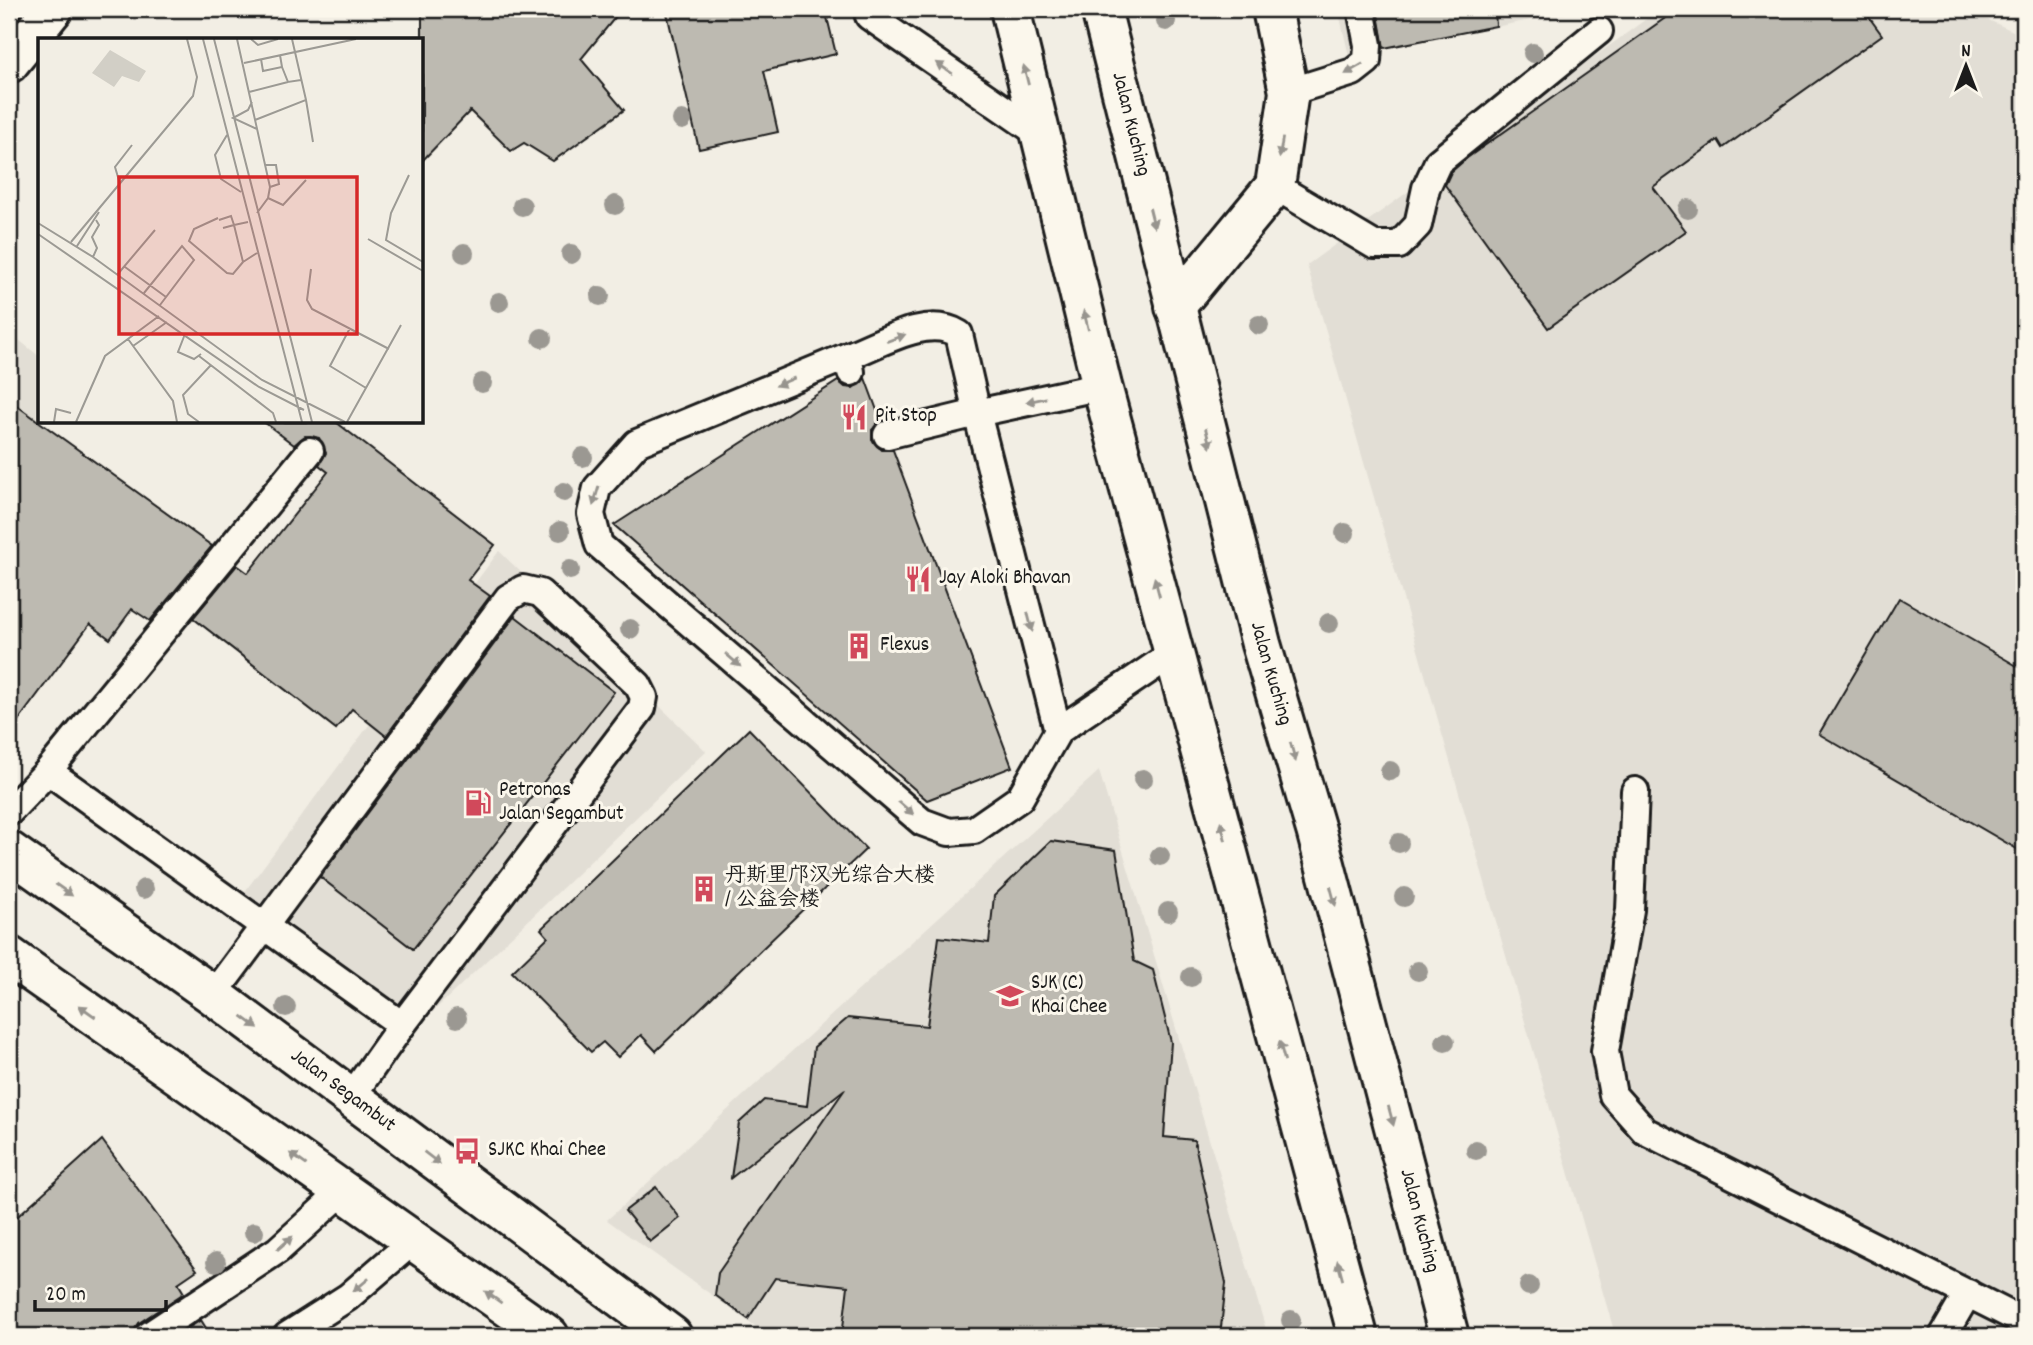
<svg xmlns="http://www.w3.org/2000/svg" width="2033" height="1345" font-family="Dekko,'LXGW WenKai TC',sans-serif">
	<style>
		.built { fill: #e2ded5 }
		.building { fill: #bdbab1; stroke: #1c1c1c; stroke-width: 2 }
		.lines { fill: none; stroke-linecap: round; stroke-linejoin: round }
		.service-casing { stroke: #1c1c1c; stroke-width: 32 }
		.minor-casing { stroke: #1c1c1c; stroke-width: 44 }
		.tertiary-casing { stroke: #1c1c1c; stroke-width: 44 }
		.secondary-casing { stroke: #1c1c1c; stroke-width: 44 }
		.trunk-casing { stroke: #1c1c1c; stroke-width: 44 }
		.service { stroke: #fbf7ec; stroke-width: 26 }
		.minor { stroke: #fbf7ec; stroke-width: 38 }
		.tertiary { stroke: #fbf7ec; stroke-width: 38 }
		.secondary { stroke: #fbf7ec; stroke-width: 38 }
		.trunk { stroke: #fbf7ec; stroke-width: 38 }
		.tree { fill: #9b9892 }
		.oneway { fill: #97948e }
		.labels { text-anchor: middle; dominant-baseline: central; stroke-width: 6; stroke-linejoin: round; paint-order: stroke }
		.street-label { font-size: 21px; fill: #1c1c1c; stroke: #fbf7ec }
		.poi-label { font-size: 21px; fill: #1c1c1c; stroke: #fbf7ec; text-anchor: start }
		.inset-road { fill: none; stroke: #9c9a94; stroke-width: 2 }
		.view { fill: #d62828; fill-opacity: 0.15; stroke: #d62828; stroke-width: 3.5 }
		.inset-edge { fill: none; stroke: #1c1c1c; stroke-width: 3.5 }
	</style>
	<rect width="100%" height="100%" fill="#f2eee4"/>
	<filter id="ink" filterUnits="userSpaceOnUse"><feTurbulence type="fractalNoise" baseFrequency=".0143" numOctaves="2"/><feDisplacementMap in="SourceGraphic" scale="14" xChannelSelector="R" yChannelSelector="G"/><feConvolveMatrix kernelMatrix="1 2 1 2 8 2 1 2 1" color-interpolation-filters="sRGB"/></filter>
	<g filter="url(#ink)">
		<g class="built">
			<polygon points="1338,9 1571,9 1571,12 1349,56"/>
			<polygon points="1660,9 1964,9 2024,36 2024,1336 1621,1336 1614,1331 1307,265"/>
			<polygon points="9,332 40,357 40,421 9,460"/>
			<polygon points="499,551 706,751 421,1023 243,894"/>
			<polygon points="1099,771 1268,1336 769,1336 607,1220"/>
		</g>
		<g class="building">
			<polygon points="422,9 622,9 581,59 624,110 553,161 524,143 511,151 470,111 422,161"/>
			<polygon points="666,9 825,9 836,54 764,71 778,132 699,149"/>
			<polygon points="1377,9 1495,9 1496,26 1384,48"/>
			<polygon points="1678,9 1863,9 1882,35 1723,148 1718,140 1653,187 1686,231 1548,328 1445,185 1451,172 1467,158"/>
			<polygon points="865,378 881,421 872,430 872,439 882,450 893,450 1012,767 927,800 614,525 838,381 845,387 853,388"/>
			<polygon points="9,400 212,546 150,621 132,609 110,639 90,624 9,733"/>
			<polygon points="264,422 336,422 495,545 468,580 490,596 386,736 352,709 336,729 193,618 237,565 248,573 328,472 319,465 326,453 319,438 305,436 294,445"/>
			<polygon points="1899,598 2024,670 2024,853 1819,734"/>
			<polygon points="515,616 614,692 413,949 320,877"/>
			<polygon points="749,729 866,849 656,1051 641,1035 618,1057 603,1042 591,1052 512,972 548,937 541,929"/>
			<polygon points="1051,841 1116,850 1134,961 1153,970 1171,1042 1164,1137 1194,1140 1226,1283 1220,1336 842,1336 848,1286 775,1278 748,1319 715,1295 718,1273 845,1089 731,1178 739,1123 764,1100 807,1106 814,1047 848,1018 927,1026 939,937 989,943 994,896"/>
			<polygon points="102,1140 197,1270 178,1283 184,1293 139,1323 132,1336 9,1336 9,1224"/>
			<polygon points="656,1187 680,1218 650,1242 625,1211"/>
			<polygon points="201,1320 211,1336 176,1336"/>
		</g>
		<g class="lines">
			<g class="service-casing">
				<g id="service">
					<polyline points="867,9 869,16 1041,135"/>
					<polyline points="1289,92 1353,72 1367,61 1368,45 1361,9"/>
					<polyline points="1275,186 1374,245 1399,245 1418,225 1426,188 1438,162 1599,31"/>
					<polyline points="848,356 637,443 597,488 591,514 599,545 922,822 949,832 974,830 1020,798 1058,731"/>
					<path d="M 851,372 L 848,356 C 880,344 927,314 959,334 L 977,413 L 887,435"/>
					<polyline points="1102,386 977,413 1058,731 1175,652"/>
					<polyline points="48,771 402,1025"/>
					<polyline points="1635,791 1630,910 1605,1051 1613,1095 1645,1131 2024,1322"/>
					<polyline points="9,812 48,771 310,451"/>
					<polyline points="213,995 508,598 523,589 540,593 638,685 644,697 642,708 402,1025 351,1097"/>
					<polyline points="148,1336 278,1250 343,1191"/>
					<polyline points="287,1336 348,1297 413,1241"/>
					<polyline points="1943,1336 1968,1293"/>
				</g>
			</g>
			<g class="minor-casing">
				<polyline id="minor" points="1175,307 1275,186 1289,92 1272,9"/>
			</g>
			<g class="tertiary-casing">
				<polyline id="tertiary" points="9,63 53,9"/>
			</g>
			<g class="secondary-casing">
				<g id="secondary">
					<path id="s1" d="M 9,851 L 213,995 L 672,1336"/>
					<polyline points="9,956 549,1336"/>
				</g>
			</g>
			<g class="trunk-casing">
				<g id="trunk">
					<polyline points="1010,9 1102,386 1358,1336"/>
					<path id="s2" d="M 1101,9 L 1261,644 L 1316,830 L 1449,1336"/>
				</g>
			</g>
			<use href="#service" class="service"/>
			<use href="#minor" class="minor"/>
			<use href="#tertiary" class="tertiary"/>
			<use href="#secondary" class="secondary"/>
			<use href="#trunk" class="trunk"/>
		</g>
		<g class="tree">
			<circle cx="1166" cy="21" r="10"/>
			<circle cx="1533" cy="53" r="10"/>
			<circle cx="682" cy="120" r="10"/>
			<circle cx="615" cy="205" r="10"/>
			<circle cx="522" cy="206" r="10"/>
			<circle cx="1688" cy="209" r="10"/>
			<circle cx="464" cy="253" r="10"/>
			<circle cx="571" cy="254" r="10"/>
			<circle cx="600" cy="296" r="10"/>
			<circle cx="499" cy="302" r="10"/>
			<circle cx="1259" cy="325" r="10"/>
			<circle cx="542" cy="338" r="10"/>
			<circle cx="482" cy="383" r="10"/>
			<circle cx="583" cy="457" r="10"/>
			<circle cx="564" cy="492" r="10"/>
			<circle cx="560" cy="531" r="10"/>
			<circle cx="1345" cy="533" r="10"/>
			<circle cx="570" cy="570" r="10"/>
			<circle cx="1329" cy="623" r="10"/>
			<circle cx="630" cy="629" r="10"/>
			<circle cx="1390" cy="771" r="10"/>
			<circle cx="1143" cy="779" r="10"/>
			<circle cx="1399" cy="843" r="10"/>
			<circle cx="1160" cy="856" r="10"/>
			<circle cx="144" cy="889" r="10"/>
			<circle cx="1404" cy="897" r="10"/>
			<circle cx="1168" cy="912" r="10"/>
			<circle cx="1418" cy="971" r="10"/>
			<circle cx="1191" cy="977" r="10"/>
			<circle cx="286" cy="1007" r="10"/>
			<circle cx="457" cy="1018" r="10"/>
			<circle cx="1445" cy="1042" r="10"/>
			<circle cx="1476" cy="1150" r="10"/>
			<circle cx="254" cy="1232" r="10"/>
			<circle cx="216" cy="1262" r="10"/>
			<circle cx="1529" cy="1286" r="10"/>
			<circle cx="1291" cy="1320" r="10"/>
		</g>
		<defs><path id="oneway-solid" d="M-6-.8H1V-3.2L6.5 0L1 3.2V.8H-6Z" transform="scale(1.75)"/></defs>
		<g class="oneway">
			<use href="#oneway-solid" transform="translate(944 68) rotate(-146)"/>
			<use href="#oneway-solid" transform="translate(1354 69) rotate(150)"/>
			<use href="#oneway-solid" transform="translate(1026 75) rotate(-104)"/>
			<use href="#oneway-solid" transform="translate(1281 148) rotate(99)"/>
			<use href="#oneway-solid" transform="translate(1152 218) rotate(76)"/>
			<use href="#oneway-solid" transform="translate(1086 320) rotate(-104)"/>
			<use href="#oneway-solid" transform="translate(896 338) rotate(-21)"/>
			<use href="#oneway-solid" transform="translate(785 382) rotate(157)"/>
			<use href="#oneway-solid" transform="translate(1036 400) rotate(168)"/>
			<use href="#oneway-solid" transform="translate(1208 438) rotate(76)"/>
			<use href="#oneway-solid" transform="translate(596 496) rotate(107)"/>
			<use href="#oneway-solid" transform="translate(1157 587) rotate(-105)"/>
			<use href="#oneway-solid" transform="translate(1030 622) rotate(76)"/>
			<use href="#oneway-solid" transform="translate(733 660) rotate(41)"/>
			<use href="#oneway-solid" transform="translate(1293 752) rotate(74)"/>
			<use href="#oneway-solid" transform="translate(906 808) rotate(41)"/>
			<use href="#oneway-solid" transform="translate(1223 831) rotate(-105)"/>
			<use href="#oneway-solid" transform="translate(64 890) rotate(35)"/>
			<use href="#oneway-solid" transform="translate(1333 896) rotate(75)"/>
			<use href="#oneway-solid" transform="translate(87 1011) rotate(-145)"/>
			<use href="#oneway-solid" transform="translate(250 1022) rotate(36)"/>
			<use href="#oneway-solid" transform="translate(1282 1051) rotate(-105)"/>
			<use href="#oneway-solid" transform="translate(1391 1116) rotate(75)"/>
			<use href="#oneway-solid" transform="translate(432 1158) rotate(37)"/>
			<use href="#oneway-solid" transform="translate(298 1159) rotate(-145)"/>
			<use href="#oneway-solid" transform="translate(285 1243) rotate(-41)"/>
			<use href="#oneway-solid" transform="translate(1340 1270) rotate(-105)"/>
			<use href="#oneway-solid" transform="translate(361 1285) rotate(140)"/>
			<use href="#oneway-solid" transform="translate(493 1297) rotate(-145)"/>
		</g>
	</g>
	<defs>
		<g id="restaurant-bare" transform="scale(2.1)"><path d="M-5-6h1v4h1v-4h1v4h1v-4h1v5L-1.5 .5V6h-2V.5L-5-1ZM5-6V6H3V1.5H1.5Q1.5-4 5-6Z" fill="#d1495b" stroke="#fbf7ec" stroke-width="2.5" paint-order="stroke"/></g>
		<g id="building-bare" transform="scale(2.1)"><path d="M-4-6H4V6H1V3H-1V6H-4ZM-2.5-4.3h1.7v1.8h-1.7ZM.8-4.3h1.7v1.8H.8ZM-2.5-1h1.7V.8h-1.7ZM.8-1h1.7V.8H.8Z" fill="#d1495b" stroke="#fbf7ec" stroke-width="2.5" paint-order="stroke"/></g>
		<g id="fuel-bare" transform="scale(2.1)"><path d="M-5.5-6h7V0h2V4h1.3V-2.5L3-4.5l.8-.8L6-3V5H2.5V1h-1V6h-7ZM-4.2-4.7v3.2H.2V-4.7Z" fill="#d1495b" stroke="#fbf7ec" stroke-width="2.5" paint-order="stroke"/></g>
		<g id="school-bare" transform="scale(2.1)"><path d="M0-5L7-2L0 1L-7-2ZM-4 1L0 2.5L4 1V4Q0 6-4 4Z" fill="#d1495b" stroke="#fbf7ec" stroke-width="2.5" paint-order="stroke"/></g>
		<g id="bus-bare" transform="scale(2.1)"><path d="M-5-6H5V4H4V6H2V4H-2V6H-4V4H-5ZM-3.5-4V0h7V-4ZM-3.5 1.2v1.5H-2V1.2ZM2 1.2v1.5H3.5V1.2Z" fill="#d1495b" stroke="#fbf7ec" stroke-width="2.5" paint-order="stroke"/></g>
	</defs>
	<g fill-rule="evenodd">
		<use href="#restaurant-bare" x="854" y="417"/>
		<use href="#restaurant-bare" x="918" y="579"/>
		<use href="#building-bare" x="859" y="646"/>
		<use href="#fuel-bare" x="478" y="803"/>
		<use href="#building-bare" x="704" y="889"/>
		<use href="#school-bare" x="1010" y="996"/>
		<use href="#bus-bare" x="467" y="1151"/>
	</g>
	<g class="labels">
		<g class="street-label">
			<text stroke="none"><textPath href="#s2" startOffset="119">Jalan Kuching</textPath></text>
			<text stroke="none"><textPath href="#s2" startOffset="686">Jalan Kuching</textPath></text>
			<text stroke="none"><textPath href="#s1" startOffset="411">Jalan Segambut</textPath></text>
			<text stroke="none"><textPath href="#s2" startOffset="1253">Jalan Kuching</textPath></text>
		</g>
		<g class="poi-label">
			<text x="875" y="417">Pit Stop</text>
			<text x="939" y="579">Jay Aloki Bhavan</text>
			<text x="880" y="646">Flexus</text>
			<text x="499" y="791">Petronas<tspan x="499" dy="24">Jalan Segambut</tspan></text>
			<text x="725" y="877">丹斯里邝汉光综合大楼<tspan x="725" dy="24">/ 公益会楼</tspan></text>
			<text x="1031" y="984">SJK (C)<tspan x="1031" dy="24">Khai Chee</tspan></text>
			<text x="488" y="1151">SJKC Khai Chee</text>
		</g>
	</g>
	<g transform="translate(38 38)">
		<rect width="385" height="385" fill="#f2eee4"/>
		<path d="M 72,12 L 108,33 L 101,44 L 84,38 L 76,49 L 54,35 Z" fill="#d2cfc6"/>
		<path class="inset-road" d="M 165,1 L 264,384M 176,1 L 274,384M 199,1 L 232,149 L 230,160 L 219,175M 213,1 L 220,7 L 240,1M 223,21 L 225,33 L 244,29 L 242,17M 206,25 L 318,1M 244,29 L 250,44 L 263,42M 211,54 L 250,44M 268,62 L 275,104M 214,64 L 210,72 L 195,80 L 219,91M 217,82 L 268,62 L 254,1M 189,97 L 177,117 L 183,141 L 203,154M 227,127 L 238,127 L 241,146 L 232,149M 371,137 L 353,175 L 348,202 L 385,224M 82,146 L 77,129 L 94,107M 230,160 L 245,167 L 268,142M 180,180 L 156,191 L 151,203 L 189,235 L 195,236 L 205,224M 181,182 L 193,178 L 196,187 L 185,190M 210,184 L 196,187 L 205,224 L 219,215M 0,185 L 55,219 L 224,342 L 307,384M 0,196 L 221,349 L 266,372M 330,201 L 385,233M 33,204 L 155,58 L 159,39 L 149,1M 39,208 L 61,174M 55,219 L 59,210 L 54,199 L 61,187 L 58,182M 87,229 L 128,259M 273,231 L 269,262 L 274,271 L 351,311M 79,237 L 117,192M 106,255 L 144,208 L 156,222 L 122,267M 312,290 L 292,328 L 328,350M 147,296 L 140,314 L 156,321 L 163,316M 90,301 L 135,363 L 139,384M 95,308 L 129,284M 161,318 L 235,375 L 238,384M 16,384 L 18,371 L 33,375M 38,384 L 67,318 L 121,278M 161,384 L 150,376 L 145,357 L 173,327M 309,384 L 363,287"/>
		<path class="view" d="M 81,139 L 319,139 L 319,296 L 81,296 Z"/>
		<rect width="385" height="385" class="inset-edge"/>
	</g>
	<rect width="2033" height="1345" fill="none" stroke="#fbf7ec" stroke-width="35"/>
	<rect x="18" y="18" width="1998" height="1310" fill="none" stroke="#1c1c1c" stroke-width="2.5" filter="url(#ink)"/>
	<g transform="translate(1966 66)" stroke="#fbf7ec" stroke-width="5" paint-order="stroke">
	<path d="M0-5L12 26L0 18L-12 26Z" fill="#1c1c1c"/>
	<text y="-10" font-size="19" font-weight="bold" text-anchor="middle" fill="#1c1c1c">N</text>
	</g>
	<path d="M35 1300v10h131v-10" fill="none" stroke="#1c1c1c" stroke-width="3.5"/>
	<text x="46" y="1300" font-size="21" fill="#1c1c1c" stroke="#fbf7ec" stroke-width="5" paint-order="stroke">20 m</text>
</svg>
